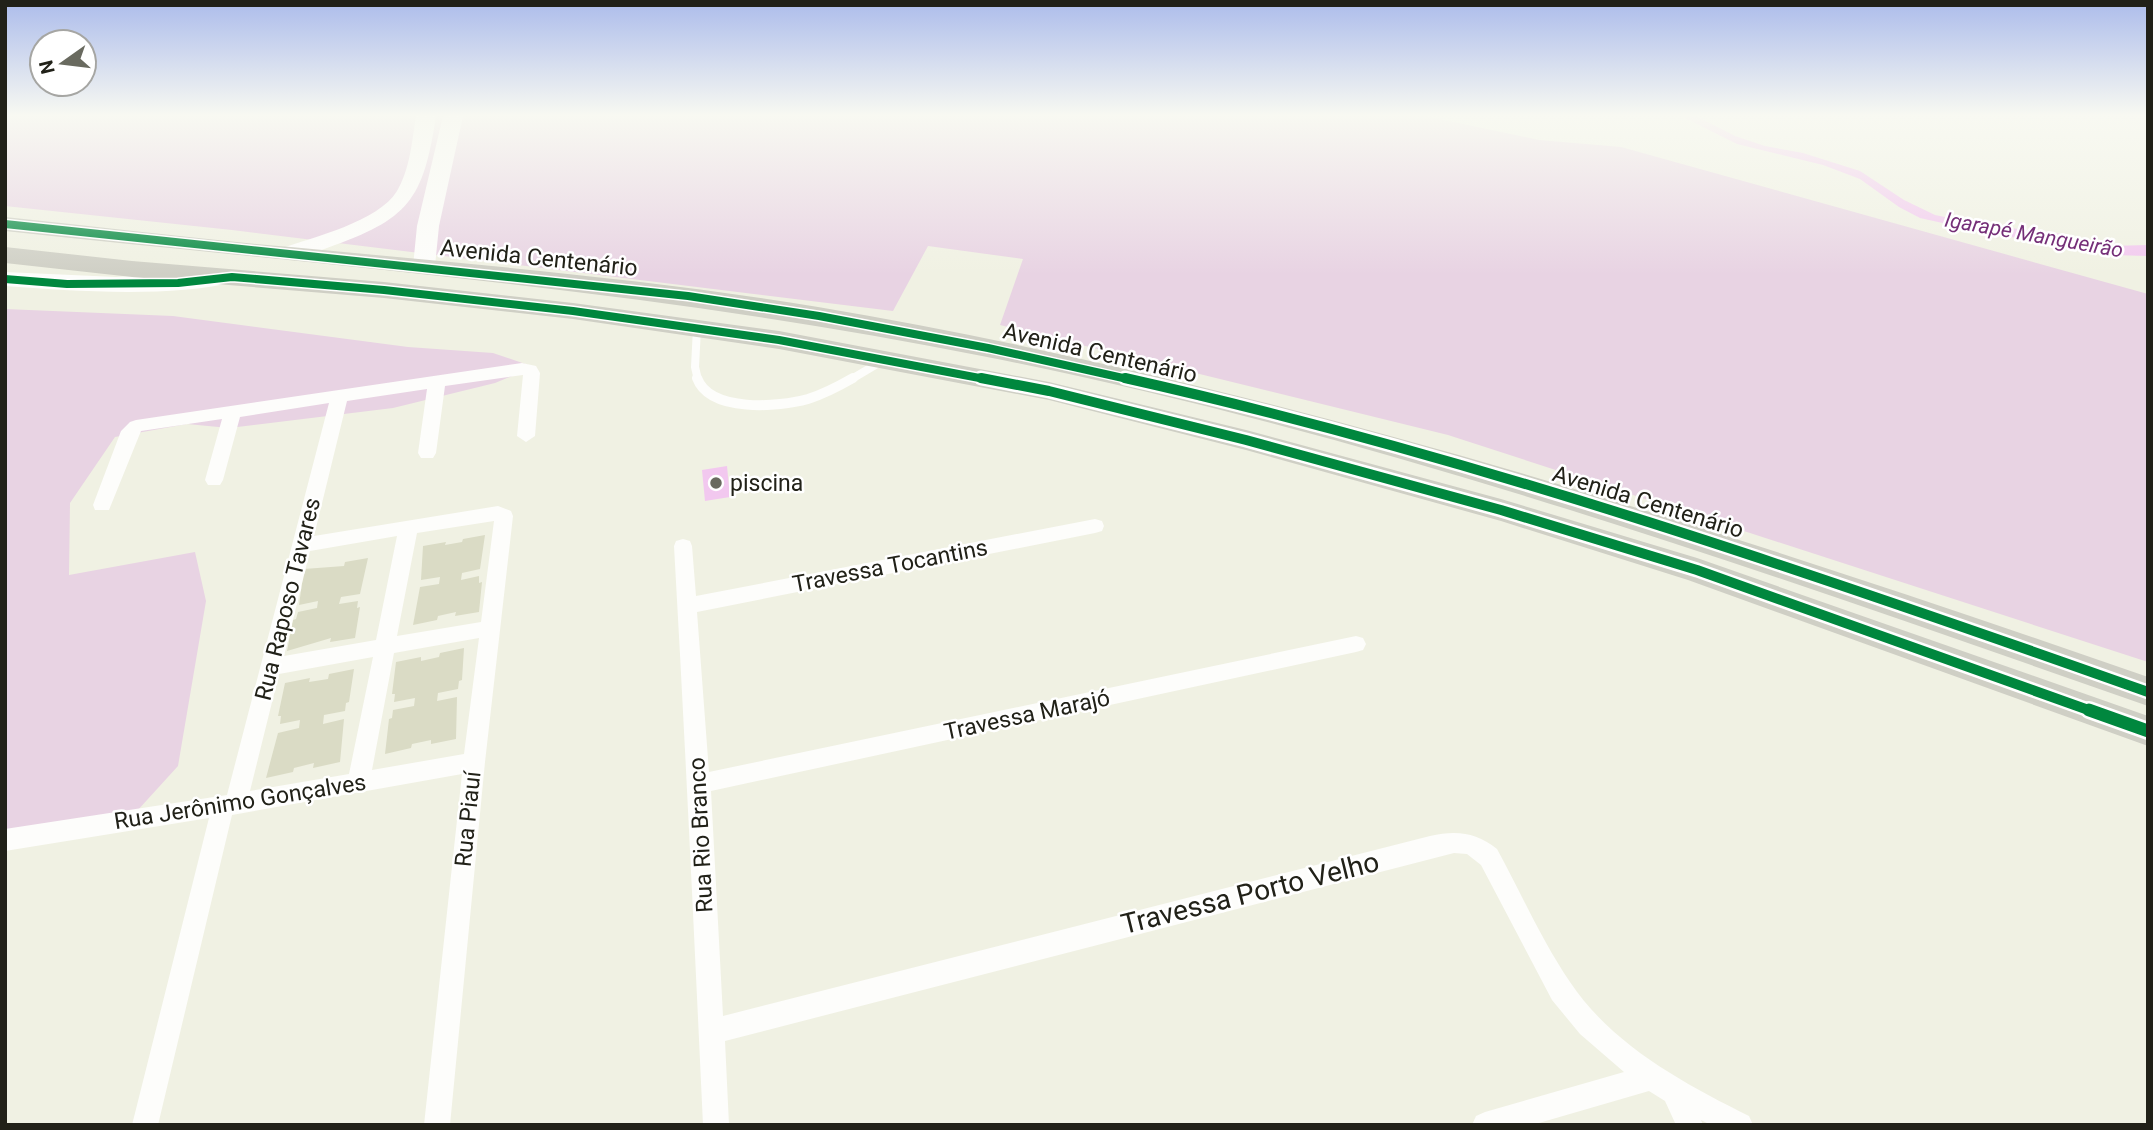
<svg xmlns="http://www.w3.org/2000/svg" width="2153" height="1130" font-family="Roboto,sans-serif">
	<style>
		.green { fill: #e8d3e3 }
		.water { fill: #f2c8ef }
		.building { fill: #dadbc5 }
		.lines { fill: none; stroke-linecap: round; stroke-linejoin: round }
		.service-far1 { stroke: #fdfdfb; stroke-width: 8 }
		.service { stroke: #fdfdfb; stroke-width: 10 }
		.minor { fill: #fdfdfb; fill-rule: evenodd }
		.secondary { fill: #fdfdfb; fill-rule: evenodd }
		.primary { fill: #cfcfc5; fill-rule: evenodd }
		.cycleway-far2-casing { stroke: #fff; stroke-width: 11 }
		.cycleway-far1-casing { stroke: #fff; stroke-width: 15 }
		.cycleway-casing { stroke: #fff; stroke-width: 18 }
		.cycleway-far2 { stroke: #00873e; stroke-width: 8 }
		.cycleway-far1 { stroke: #00873e; stroke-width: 10 }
		.cycleway { stroke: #00873e; stroke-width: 13 }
		.poi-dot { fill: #696a5f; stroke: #fff; stroke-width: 2.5 }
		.labels { text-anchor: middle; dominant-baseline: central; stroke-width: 5; stroke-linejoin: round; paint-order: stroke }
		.far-water-label { font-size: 21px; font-style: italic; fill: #752f78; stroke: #fff }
		.street-label { font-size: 23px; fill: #212118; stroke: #fff }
		.poi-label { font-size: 23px; fill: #212118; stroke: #fff; text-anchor: start }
		.near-street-label { font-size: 28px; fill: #212118; stroke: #fff }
	</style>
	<rect width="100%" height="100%" fill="#f0f1e3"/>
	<g class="green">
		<polygon points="5,116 1425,116 1539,140 1621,147 2148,294 2148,662 1448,435 1000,325 1023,259 928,246 893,311 232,230 5,206"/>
		<polygon points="5,309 173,316 408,347 493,353 534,367 495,383 393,408 229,428 187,424 115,437 70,503 69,575 195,552 206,601 178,766 127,822 5,843"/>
	</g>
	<g class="water">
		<polygon points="1681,116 1696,116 1735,136 1765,146 1803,153 1860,171 1904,200 1935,215 1985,225 2062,234 2109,246 2148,245 2148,256 2112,255 2072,244 2001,236 1920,218 1899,207 1860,179 1823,165 1737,144"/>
		<polygon points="727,466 730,497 705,501 702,470"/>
	</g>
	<g class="building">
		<polygon points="485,535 480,569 462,573 461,580 479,576 479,583 482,582 479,612 455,616 456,612 438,616 437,620 413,625 420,587 439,584 440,577 421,580 423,546 446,542 445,545 462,542 463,539"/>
		<polygon points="368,558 360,594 341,597 339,604 358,601 357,608 360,607 355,638 330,642 331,638 287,651 293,620 296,619 298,612 317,608 318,601 299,605 304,569 344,566 345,562"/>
		<polygon points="464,648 462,680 459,681 458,689 438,693 437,701 457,697 456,739 431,744 431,740 412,744 411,748 385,754 389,719 392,718 393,710 414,706 415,698 394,702 395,694 392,694 396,662 421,657 421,661 439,657 440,653"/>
		<polygon points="354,669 349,702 346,703 345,711 324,715 323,724 344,719 340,762 313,768 314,763 294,768 293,772 266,778 278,733 299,728 300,720 280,724 281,716 278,716 285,683 310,678 309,682 328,679 329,674"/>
	</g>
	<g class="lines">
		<g class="service-far1">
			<polyline points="697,328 695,367 698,380"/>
			<polyline points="850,380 882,361"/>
		</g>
		<path class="service" d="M 697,378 C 710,413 779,407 808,399 C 824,394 839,386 853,378"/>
		<g class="minor">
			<path d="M 522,363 L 536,366 L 540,373 L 535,436 L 526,442 L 517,436 L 523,375 L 445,386 L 436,453 L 433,458 L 421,458 L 418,453 L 427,389 L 347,401 L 314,536 L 498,506 L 511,511 L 513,516 L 485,762 L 450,1125 L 424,1125 L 462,774 L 232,815 L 158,1125 L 132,1125 L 209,818 L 5,851 L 5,829 L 227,795 L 329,403 L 240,417 L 223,480 L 220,485 L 208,485 L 205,480 L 222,419 L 141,431 L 111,505 L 109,510 L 95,510 L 93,505 L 121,431 L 130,422 L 136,420 ZM 494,521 L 481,622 L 397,636 L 417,533 ZM 397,536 L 376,640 L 284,656 L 310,551 ZM 479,638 L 464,754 L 372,770 L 394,653 ZM 373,657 L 349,774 L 250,791 L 279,674 Z"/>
			<path d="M 1095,519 L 1102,521 L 1104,526 L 1102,531 L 1095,533 L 697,612 L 709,772 L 1356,636 L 1363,638 L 1366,644 L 1363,650 L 1356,652 L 711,791 L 723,1016 L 1430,836 C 1456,830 1476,832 1497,849 C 1521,893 1542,941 1570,982 C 1612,1045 1683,1083 1749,1116 L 1753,1125 L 1711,1125 L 1701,1120 L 1703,1125 L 1676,1125 L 1665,1101 L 1649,1091 L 1532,1125 L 1472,1125 L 1476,1116 L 1485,1112 L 1624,1072 L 1580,1034 L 1552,1000 L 1481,865 L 1467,854 L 1454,853 L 725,1041 L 729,1125 L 703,1125 C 694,932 685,738 674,546 L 676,541 L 683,539 L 690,541 L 692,546 L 696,596 Z"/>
		</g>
		<g class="secondary">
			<path d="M 416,116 L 436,116 C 423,201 409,219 327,248 C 313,253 295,263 280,259 L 277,254 L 280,249 C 313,237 378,222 397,191 C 410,169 412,141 416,116 Z"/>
			<polygon points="443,116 463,116 439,226 435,266 432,271 416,271 413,266 417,226"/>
			<path d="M 226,270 L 234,272 L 237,277 L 234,282 C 170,298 71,291 5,286 L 5,272 L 116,277 Z"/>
		</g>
		<g class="primary">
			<path d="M 5,217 C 101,227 196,239 291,247 C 467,264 644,278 818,307 C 1273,384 1713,526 2148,677 L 2148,706 C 1765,572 1382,435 982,356 C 659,291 332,266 5,231 Z"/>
			<polygon points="5,247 132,261 384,282 573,303 779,331 1049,382 1246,430 1501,499 1697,558 2148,716 2148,746 1688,580 1501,521 1246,450 1049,400 779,349 573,319 384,298 132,277 5,263"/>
		</g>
		<g class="cycleway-far2-casing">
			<g id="cycleway-far2">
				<polyline points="5,224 688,296 819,316 988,348 1132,380"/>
				<polyline points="5,279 67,284 178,283 232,277 384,290 573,311 779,340 990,380"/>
			</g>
		</g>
		<g class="cycleway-far1-casing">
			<g id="cycleway-far1">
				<polyline points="981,378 1049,391 1246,440 1501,510 1697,570 2094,712"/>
				<path d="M 1125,378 C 1473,456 1812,573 2148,692"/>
			</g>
		</g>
		<g class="cycleway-casing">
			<polyline id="cycleway" points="2089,710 2148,731"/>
		</g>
		<use href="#cycleway-far2" class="cycleway-far2"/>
		<use href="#cycleway-far1" class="cycleway-far1"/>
		<use href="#cycleway" class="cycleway"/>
	</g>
	<linearGradient id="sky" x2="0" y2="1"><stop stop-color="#acbceb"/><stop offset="0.42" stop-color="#f8f9f2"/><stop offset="1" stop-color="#f8f9f2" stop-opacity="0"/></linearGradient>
	<rect width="2153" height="275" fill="url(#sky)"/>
	<circle class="poi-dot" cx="716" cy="483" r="7"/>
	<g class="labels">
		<g class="far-water-label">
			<text transform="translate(2034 235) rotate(10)">Igarapé Mangueirão</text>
		</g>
		<g class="street-label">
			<text transform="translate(539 258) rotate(6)">Avenida Centenário</text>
			<text transform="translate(1100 353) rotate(13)">Avenida Centenário</text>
			<text transform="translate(1648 502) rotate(17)">Avenida Centenário</text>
			<text transform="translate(890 566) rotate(-11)">Travessa Tocantins</text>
			<text transform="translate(288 599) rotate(-76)">Rua Raposo Tavares</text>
			<text transform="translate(1027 715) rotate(-12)">Travessa Marajó</text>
			<text transform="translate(240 802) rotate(-9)">Rua Jerônimo Gonçalves</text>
			<text transform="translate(468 819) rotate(-84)">Rua Piauí</text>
			<text transform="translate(701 835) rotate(-93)">Rua Rio Branco</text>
		</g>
		<g class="poi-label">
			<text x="730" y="483">piscina</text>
		</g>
		<g class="near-street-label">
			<text transform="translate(1250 893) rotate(-14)">Travessa Porto Velho</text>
		</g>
	</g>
	<rect width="2153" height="1130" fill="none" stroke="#212118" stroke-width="14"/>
	<g transform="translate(63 63) rotate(256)"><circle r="33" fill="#ffffff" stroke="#a6a6a3" stroke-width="2"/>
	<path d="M0-5L12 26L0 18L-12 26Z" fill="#696a5f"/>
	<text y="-10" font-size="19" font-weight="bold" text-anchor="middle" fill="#212118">N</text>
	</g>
</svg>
